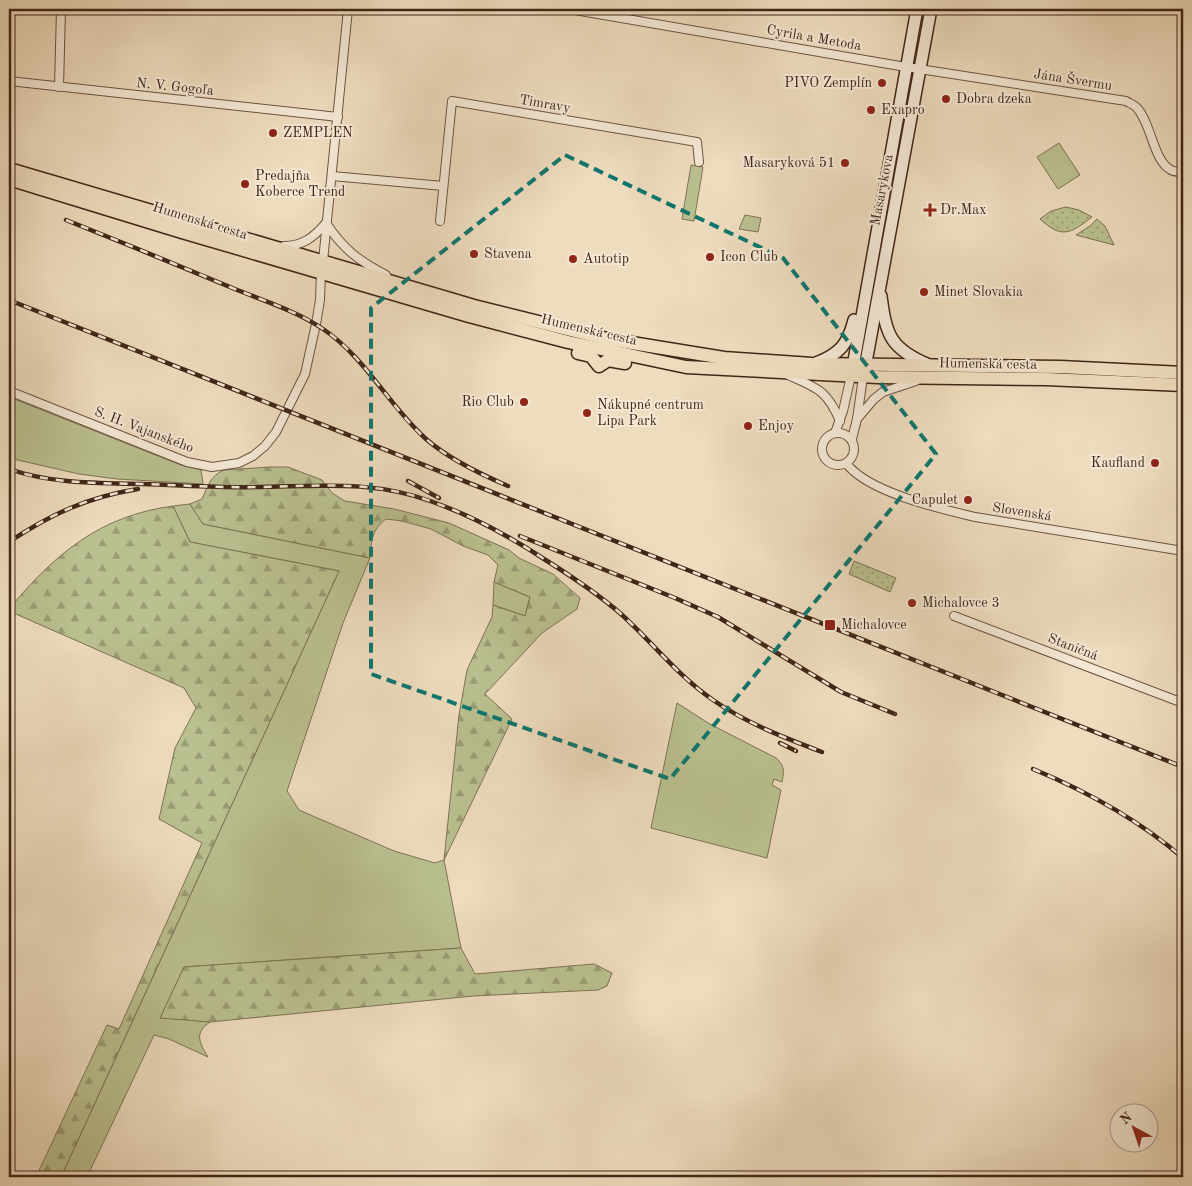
<svg xmlns="http://www.w3.org/2000/svg" width="1192" height="1186" font-family="'Old Standard TT',serif">
	<style>
		.grass { fill: #bac090; stroke: #7d7354 }
		.forest { fill: url(#forest-firs); stroke: #7d7354 }
		.park { fill: url(#park-dots); stroke: #7d7354 }
		.lines { fill: none; stroke-linecap: round; stroke-linejoin: round }
		.street-casing { stroke: #6c5442; stroke-width: 10 }
		.secondary-casing { stroke: #402618; stroke-width: 14 }
		.primary-casing { stroke: #402618; stroke-width: 15 }
		.street { stroke: #f4e8d5; stroke-width: 8 }
		.secondary { stroke: #f4e8d5; stroke-width: 11 }
		.primary { stroke: #eedcbe; stroke-width: 12 }
		.rail-casing { stroke: #402618; stroke-width: 4.5 }
		.rail { stroke: #f4e8d5; stroke-width: 2.5; stroke-dasharray: 8; stroke-linecap: butt }
		.marked { fill: none; stroke: #0f766e; stroke-width: 4; stroke-dasharray: 10 6; stroke-linejoin: round }
		.poi-dot { fill: #8f2418; stroke: #f4e8d5; stroke-width: 2 }
		.labels { text-anchor: middle; dominant-baseline: central; stroke-width: 4; stroke-linejoin: round; paint-order: stroke }
		.street-label { font-size: 14px; fill: #402618; stroke: #f4e8d5 }
		.poi-label { font-size: 14px; fill: #402618; stroke: #f4e8d5; text-anchor: start }
	</style>
	<defs>
		<pattern id="forest-firs" width="22" height="20" patternUnits="userSpaceOnUse" patternTransform="scale(1.25)"><rect width="22" height="20" fill="#bac090"/><path d="M5 1l3.5 6h-7zM16 11l3.5 6h-7z" fill="#999c75"/></pattern>
		<pattern id="park-dots" width="8" height="8" patternUnits="userSpaceOnUse" patternTransform="scale(1.25)"><rect width="8" height="8" fill="#bac090"/><path d="M2 2h.1M6 6h.1" fill="none" stroke="#999c75" stroke-width="1.8" stroke-linecap="round"/></pattern>
	</defs>
	<rect width="100%" height="100%" fill="#eedcbe"/>
	<filter id="stains"><feTurbulence type="fractalNoise" baseFrequency=".004" numOctaves="4"/><feColorMatrix values="0 0 0 0 .2 0 0 0 0 .09 0 0 0 0 .02 0 0 0 .5 -.17"/></filter>
	<radialGradient id="worn" r=".72"><stop offset=".6" stop-color="#630" stop-opacity="0"/><stop offset="1" stop-color="#630" stop-opacity=".3"/></radialGradient>
	<g class="grass">
		<polygon points="1059,143 1080,175 1058,189 1037,157"/>
		<polygon points="691,165 703,167 694,221 682,219"/>
		<polygon points="745,215 761,218 758,232 739,229"/>
		<polygon points="9,397 181,465 201,470 203,484 117,479 79,474 9,458"/>
		<path d="M 190,504 L 203,524 L 370,558 L 343,623 L 287,791 L 299,810 L 394,851 L 435,863 L 444,860 L 461,948 L 184,967 L 161,1017 L 210,1022 C 194,1033 199,1042 208,1057 L 169,1039 L 154,1035 L 87,1177 L 61,1177 L 339,571 L 190,542 L 173,506 Z"/>
		<polygon points="494,582 530,597 525,616 493,605"/>
		<path d="M 677,703 L 708,723 L 776,758 C 785,766 784,771 782,782 L 774,779 L 772,785 L 781,790 L 767,858 L 651,828 Z"/>
	</g>
	<g class="forest">
		<path d="M 271,467 L 288,467 L 322,480 L 332,493 L 345,501 L 394,509 L 449,523 L 509,550 L 519,558 L 553,574 L 580,598 L 577,609 L 542,633 L 485,694 L 512,719 L 444,860 L 459,715 L 467,670 L 492,617 L 493,605 L 525,616 L 530,597 L 494,582 L 498,565 L 488,555 L 463,546 L 431,529 L 402,521 L 386,519 C 372,529 371,542 370,558 L 203,524 L 190,504 L 202,499 C 208,486 210,476 224,470 Z"/>
		<path d="M 173,506 L 190,542 L 339,571 L 61,1177 L 36,1177 L 107,1025 L 119,1029 L 202,843 L 159,819 L 175,748 L 196,708 L 184,688 L 9,611 L 9,609 C 55,554 99,516 173,506 Z"/>
		<polygon points="461,948 475,974 594,964 612,973 607,986 598,990 473,996 210,1022 160,1018 184,967"/>
	</g>
	<g class="park">
		<path d="M 1066,207 L 1079,210 L 1092,217 C 1070,234 1062,239 1040,219 L 1051,211 Z"/>
		<polygon points="1097,219 1105,226 1114,245 1076,235 1090,226"/>
		<polygon points="854,561 896,578 890,592 849,574"/>
	</g>
	<g class="lines">
		<g class="street-casing">
			<g id="street">
				<path d="M 569,9 L 900,66 L 1126,101 C 1129,103 1134,105 1136,107 C 1150,120 1153,157 1168,168 C 1172,172 1178,172 1183,172"/>
				<polyline points="9,81 338,117"/>
				<polyline points="59,87 61,9"/>
				<polyline points="332,176 443,186"/>
				<polyline points="440,221 452,101 697,142 699,162"/>
				<path d="M 326,223 C 343,249 359,261 386,275"/>
				<path d="M 284,246 C 303,246 314,237 326,223"/>
				<polyline points="323,261 348,9"/>
				<path d="M 788,375 C 817,388 827,390 840,421"/>
				<polyline points="9,391 187,462 212,467 239,463 253,456 265,446 276,432 305,374 316,324 320,300 321,272"/>
				<polyline points="857,419 874,399 883,392 916,381"/>
				<circle cx="838" cy="449" r="16"/>
				<polyline points="835,433 843,411 851,376"/>
				<polyline points="852,439 857,419 863,377"/>
				<path d="M 846,463 C 867,492 941,509 975,517 L 1183,551"/>
				<polyline points="954,616 1183,703"/>
			</g>
		</g>
		<g class="secondary-casing">
			<g id="secondary">
				<path d="M 881,296 C 886,336 891,349 929,365"/>
				<path d="M 816,363 C 840,354 848,344 854,320"/>
				<polyline points="852,372 917,9"/>
				<polyline points="864,373 931,9"/>
			</g>
		</g>
		<g class="primary-casing">
			<g id="primary">
				<polyline points="9,169 474,306 607,339 724,358 812,364 1060,367 1183,373"/>
				<polyline points="9,179 182,232 469,316 568,342 686,367 878,377 1046,379 1183,385"/>
				<polyline points="578,353 591,356 599,366 608,360 625,363"/>
			</g>
		</g>
		<use href="#street" class="street"/>
		<use href="#secondary" class="secondary"/>
		<use href="#primary" class="primary"/>
		<g class="rail-casing">
			<g id="rail">
				<path d="M 66,220 C 121,242 175,264 230,287 C 261,300 295,310 323,329 C 366,358 388,405 426,439 C 449,459 480,474 508,486"/>
				<polyline points="9,300 1183,767"/>
				<path d="M 9,469 C 52,484 97,483 142,484 C 181,485 220,488 259,487 C 320,486 374,480 433,502 C 472,516 509,536 544,559 C 571,576 597,593 621,614 C 652,642 678,676 713,700 C 746,723 785,738 822,752"/>
				<polyline points="408,481 439,498"/>
				<polyline points="520,536 675,598 718,617 841,692 895,714"/>
				<path d="M 9,542 C 51,514 88,497 138,489"/>
				<polyline points="780,743 796,751"/>
				<path d="M 1033,769 C 1086,791 1139,820 1183,858"/>
			</g>
		</g>
		<use href="#rail" class="rail"/>
	</g>
	<path class="marked" d="M 565,155 L 783,258 L 936,454 L 670,779 L 371,674 L 371,308 Z"/>
	<g class="poi-dot">
		<circle cx="882" cy="83" r="5"/>
		<circle cx="946" cy="99" r="5"/>
		<circle cx="871" cy="110" r="5"/>
		<circle cx="273" cy="133" r="5"/>
		<circle cx="845" cy="163" r="5"/>
		<circle cx="245" cy="184" r="5"/>
		<path d="M927.5 202.5h5v5h5v5h-5v5h-5v-5h-5v-5h5z"/>
		<circle cx="474" cy="254" r="5"/>
		<circle cx="710" cy="257" r="5"/>
		<circle cx="573" cy="259" r="5"/>
		<circle cx="924" cy="292" r="5"/>
		<circle cx="524" cy="402" r="5"/>
		<circle cx="587" cy="413" r="5"/>
		<circle cx="748" cy="426" r="5"/>
		<circle cx="1155" cy="463" r="5"/>
		<circle cx="968" cy="500" r="5"/>
		<circle cx="912" cy="603" r="5"/>
		<rect x="824" y="619" width="12" height="12" rx="2.5"/>
	</g>
	<g class="labels">
		<g class="street-label">
			<text transform="translate(814 38) rotate(10)">Cyrila a Metoda</text>
			<text transform="translate(1073 80) rotate(9)">Jána Švermu</text>
			<text transform="translate(175 87) rotate(6)">N. V. Gogoľa</text>
			<text transform="translate(545 104) rotate(10)">Timravy</text>
			<text transform="translate(882 190) rotate(-79)">Masarykova</text>
			<text transform="translate(200 221) rotate(17)">Humenská cesta</text>
			<text transform="translate(589 330) rotate(13)">Humenská cesta</text>
			<text transform="translate(988 364) rotate(1)">Humenská cesta</text>
			<text transform="translate(144 430) rotate(21)">S. H. Vajanského</text>
			<text transform="translate(1022 512) rotate(9)">Slovenská</text>
			<text transform="translate(1073 647) rotate(21)">Staničná</text>
		</g>
		<g class="poi-label">
			<text x="872" y="83" text-anchor="end">PIVO Zemplín</text>
			<text x="956" y="99">Dobra dzeka</text>
			<text x="881" y="110">Exapro</text>
			<text x="283" y="133">ZEMPLEN</text>
			<text x="835" y="163" text-anchor="end">Masaryková 51</text>
			<text x="255" y="176">Predajňa<tspan x="255" dy="16">Koberce Trend</tspan></text>
			<text x="940" y="210">Dr.Max</text>
			<text x="484" y="254">Stavena</text>
			<text x="720" y="257">Icon Club</text>
			<text x="583" y="259">Autotip</text>
			<text x="934" y="292">Minet Slovakia</text>
			<text x="514" y="402" text-anchor="end">Rio Club</text>
			<text x="597" y="405">Nákupné centrum<tspan x="597" dy="16">Lipa Park</tspan></text>
			<text x="758" y="426">Enjoy</text>
			<text x="1145" y="463" text-anchor="end">Kaufland</text>
			<text x="958" y="500" text-anchor="end">Capulet</text>
			<text x="922" y="603">Michalovce 3</text>
			<text x="841" y="625">Michalovce</text>
		</g>
	</g>
	<rect width="1192" height="1186" fill="none" stroke="#eedcbe" stroke-width="30"/>
	<rect x="10" y="10" width="1172" height="1166" fill="none" stroke="#402618" stroke-width="2.5"/>
	<rect x="15" y="15" width="1162" height="1156" fill="none" stroke="#402618"/>
	<g transform="translate(1134 1128) rotate(320)"><circle r="24" fill="#f4e8d5" stroke="#ac9a89"/>
	<path d="M0-4L9 19L0 12L-9 19Z" fill="#8f2418"/>
	<text y="-8" font-size="14" font-weight="bold" text-anchor="middle" fill="#402618">N</text>
	</g>
	<rect width="100%" height="100%" filter="url(#stains)"/>
	<rect width="100%" height="100%" fill="url(#worn)"/>
</svg>
